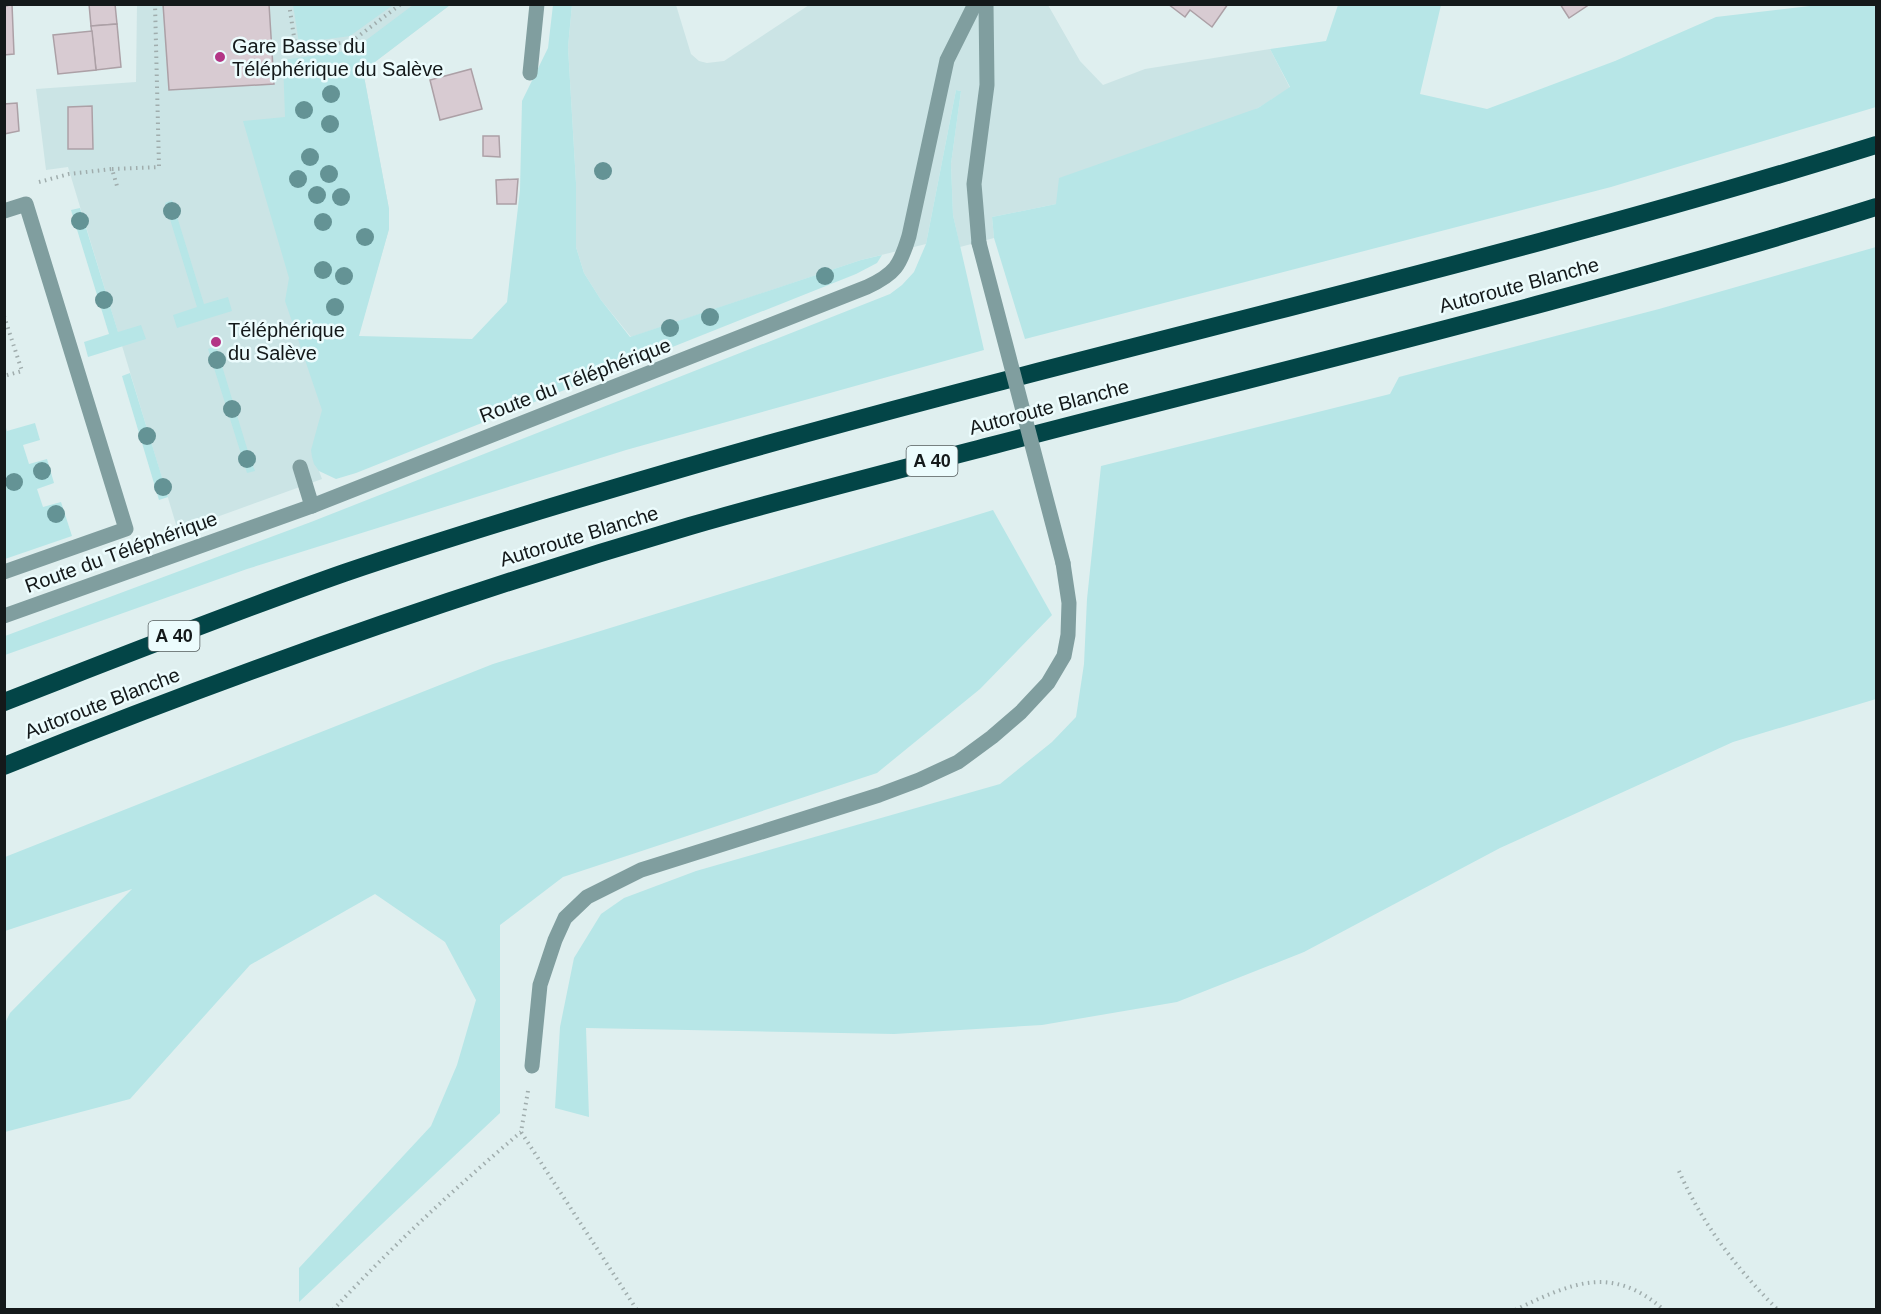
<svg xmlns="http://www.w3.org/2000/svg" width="1881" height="1314" font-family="Helvetica,sans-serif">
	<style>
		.built { fill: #cbe4e5 }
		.green { fill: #b7e6e7 }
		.building { fill: #d8cbd2; stroke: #aca0a6; stroke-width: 1.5 }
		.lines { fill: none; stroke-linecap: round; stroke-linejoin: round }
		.path { stroke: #a0adad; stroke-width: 4; stroke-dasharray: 1.5 4.5; stroke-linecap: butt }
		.service { stroke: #809e9f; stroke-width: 15 }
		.minor { stroke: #809e9f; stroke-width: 15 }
		.motorway { stroke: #034547; stroke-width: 18 }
		.service-bridge { stroke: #809e9f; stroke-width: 15 }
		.tree { fill: #649395 }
		.poi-dot { fill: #b33686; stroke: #ecfcfd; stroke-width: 2 }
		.labels { text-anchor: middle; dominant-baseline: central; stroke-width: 5; stroke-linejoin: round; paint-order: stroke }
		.shield { fill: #ecfcfd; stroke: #555d5e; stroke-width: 1.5 }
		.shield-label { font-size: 18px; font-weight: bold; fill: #14191a }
		.poi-label { font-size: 20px; fill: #14191a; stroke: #ecfcfd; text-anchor: start }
		.street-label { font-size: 20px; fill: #14191a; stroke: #ecfcfd }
	</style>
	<rect width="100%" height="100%" fill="#dfefef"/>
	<g class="built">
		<polygon points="137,5 450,5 363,71 389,209 389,229 319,471 322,479 178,531 68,167 46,170 36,89 136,82"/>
		<polygon points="572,5 676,5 691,54 699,61 707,63 724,61 809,5 1048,5 1080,61 1103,85 1145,69 1270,49 1290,88 1258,108 1056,204 992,217 994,238 960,247 953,215 951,164 961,91 956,90 926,244 861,260 631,337 601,300 584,273 576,247 576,183 568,47"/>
	</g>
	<g class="green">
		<polygon points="293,5 293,4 393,5 350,36 299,43"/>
		<polygon points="413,5 450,5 363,71 389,209 389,229 359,336 472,339 507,302 520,190 522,101 548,48 553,5 572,5 568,47 576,183 576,247 584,273 601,300 630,337 861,260 882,255 877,263 856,274 356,473 336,479 319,471 314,464 312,457 311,450 322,410 285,301 289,278 243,121 285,117 283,60 353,50"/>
		<polygon points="1338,5 1441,5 1420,94 1487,109 1615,61 1716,17 1818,5 1876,5 1876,107 1611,187 1025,339 994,238 992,217 1056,204 1059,178 1258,108 1290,87 1270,49 1326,41"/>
		<polygon points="956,90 961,91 951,164 953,215 984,350 626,450 247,569 5,655 5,636 311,522 890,294 902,285 914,272 926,244"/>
		<polygon points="172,200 204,304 228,297 232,311 177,328 173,315 197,307 165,203"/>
		<polygon points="80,208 118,332 141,325 146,339 88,357 84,342 109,334 71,210"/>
		<polygon points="1876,247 1876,699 1733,742 1500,848 1304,952 1177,1002 1042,1025 894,1034 586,1028 589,1117 555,1108 560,1027 574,958 601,914 624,898 696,871 1000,784 1052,742 1076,717 1084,664 1087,599 1101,466 1390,394 1399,377 1659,309"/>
		<polygon points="216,346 250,458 255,471 247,473 208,349"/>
		<polygon points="130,373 168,497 159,500 122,376"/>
		<polygon points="35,423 40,440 23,445 29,464 47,459 54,483 37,489 43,507 61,502 72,536 5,559 5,425 7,431"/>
		<polygon points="993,510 1052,615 980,689 877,773 563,877 500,925 500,1113 299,1302 299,1268 431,1126 457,1065 476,1000 445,942 375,894 250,965 130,1099 5,1132 4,1025 10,1013 132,889 5,931 5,857 493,664"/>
	</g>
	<g class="building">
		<polygon points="12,4 14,54 4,55 4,7"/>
		<polygon points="89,4 115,4 117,24 91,26"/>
		<polygon points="163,4 269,4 274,84 169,90"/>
		<polygon points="1168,4 1228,4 1212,27 1190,10 1185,17"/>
		<polygon points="1560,4 1590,4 1569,18"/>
		<polygon points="117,24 121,67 96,70 91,26"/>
		<polygon points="92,31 96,70 58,74 53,35"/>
		<polygon points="471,69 482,109 440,120 430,80"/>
		<polygon points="17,103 19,131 4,134 4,104"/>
		<polygon points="92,106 93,149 68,149 68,107"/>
		<polygon points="483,136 499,136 500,157 483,156"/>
		<polygon points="518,179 516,204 497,204 496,180"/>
	</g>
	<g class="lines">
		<g class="path">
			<polyline points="289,4 296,50 352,41 401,4"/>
			<polyline points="112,169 159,167 155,4"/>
			<polyline points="39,182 69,174 112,169 117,186"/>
			<polyline points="4,316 22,371 4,376"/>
			<polyline points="528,1091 521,1132 637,1310"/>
			<path d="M 1679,1171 C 1702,1224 1737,1269 1778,1310"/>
			<path d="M 333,1310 C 392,1246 455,1188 521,1132"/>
			<path d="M 1515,1310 C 1570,1284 1611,1263 1664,1310"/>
		</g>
		<g class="service">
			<polyline points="4,211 26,204 126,529 4,572"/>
			<polyline points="979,243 974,184 987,85 986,4"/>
			<polyline points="300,467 312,506"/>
			<polyline points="532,1066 540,985 555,940 565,918 587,897 641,870 879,795 919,780 958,762 992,737 1021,712 1048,683 1064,656 1068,635 1069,603 1063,563"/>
		</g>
		<g class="minor">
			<polyline points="530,73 537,4"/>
			<path d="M 4,616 L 312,506 L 867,287 C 895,274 900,266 909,236 L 947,60 L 975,4"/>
		</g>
		<g class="motorway">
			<path d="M 4,702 C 117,658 230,613 344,573 C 453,536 563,503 673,471 C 1072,355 1479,269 1876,145"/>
			<path d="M 4,766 C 229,675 458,594 690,526 C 791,497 893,471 994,445 C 1289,368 1586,298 1876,207"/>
		</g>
		<polyline class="service-bridge" points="979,243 1063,563"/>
	</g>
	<g class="tree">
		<circle cx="331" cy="94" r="9"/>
		<circle cx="304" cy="110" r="9"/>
		<circle cx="330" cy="124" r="9"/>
		<circle cx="310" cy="157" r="9"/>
		<circle cx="603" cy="171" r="9"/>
		<circle cx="329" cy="174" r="9"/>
		<circle cx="298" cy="179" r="9"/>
		<circle cx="317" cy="195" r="9"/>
		<circle cx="341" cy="197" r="9"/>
		<circle cx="172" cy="211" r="9"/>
		<circle cx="80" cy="221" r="9"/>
		<circle cx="323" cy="222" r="9"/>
		<circle cx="365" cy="237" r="9"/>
		<circle cx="323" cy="270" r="9"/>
		<circle cx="344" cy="276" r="9"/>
		<circle cx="825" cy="276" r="9"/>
		<circle cx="104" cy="300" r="9"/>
		<circle cx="335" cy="307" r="9"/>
		<circle cx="710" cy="317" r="9"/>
		<circle cx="670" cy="328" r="9"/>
		<circle cx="217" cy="360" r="9"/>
		<circle cx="232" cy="409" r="9"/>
		<circle cx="147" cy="436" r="9"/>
		<circle cx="247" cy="459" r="9"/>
		<circle cx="42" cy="471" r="9"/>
		<circle cx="14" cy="482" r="9"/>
		<circle cx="163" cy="487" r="9"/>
		<circle cx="56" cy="514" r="9"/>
	</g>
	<g class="poi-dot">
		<circle cx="220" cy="57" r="6"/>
		<circle cx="216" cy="342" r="6"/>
	</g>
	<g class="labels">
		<g class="shield">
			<rect x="906.5" y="446" width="51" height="30" rx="4.5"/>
			<rect x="148.5" y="621" width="51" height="30" rx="4.5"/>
		</g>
		<g class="shield-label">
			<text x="932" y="461">A 40</text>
			<text x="174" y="636">A 40</text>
		</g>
		<g class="poi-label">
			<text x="232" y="46">Gare Basse du<tspan x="232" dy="23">Téléphérique du Salève</tspan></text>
			<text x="228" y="330">Téléphérique<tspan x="228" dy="23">du Salève</tspan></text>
		</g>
		<g class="street-label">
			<text transform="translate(1519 285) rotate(-15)">Autoroute Blanche</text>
			<text transform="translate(575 380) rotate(-21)">Route du Téléphérique</text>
			<text transform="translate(1049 407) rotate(-15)">Autoroute Blanche</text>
			<text transform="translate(579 536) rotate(-17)">Autoroute Blanche</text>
			<text transform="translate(121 552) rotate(-20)">Route du Téléphérique</text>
			<text transform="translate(102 703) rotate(-21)">Autoroute Blanche</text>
		</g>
	</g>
	<rect width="1881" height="1314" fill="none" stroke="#14191a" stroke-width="12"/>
</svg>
